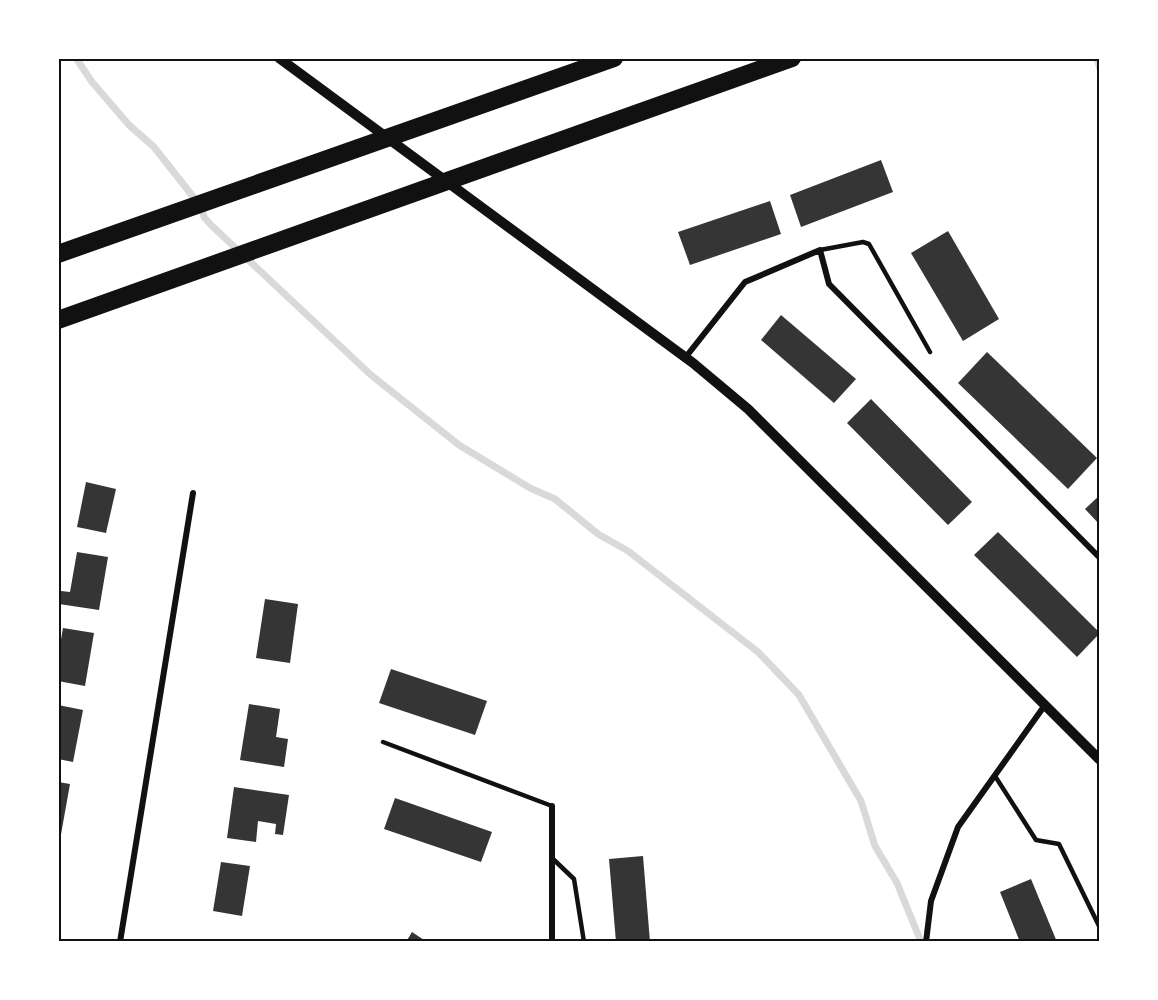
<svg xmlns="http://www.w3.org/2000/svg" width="1158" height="1000" font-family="'Times New Roman',serif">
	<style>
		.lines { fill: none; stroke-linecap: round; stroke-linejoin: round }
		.stream { stroke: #d9d9d9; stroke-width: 7 }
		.building { fill: #353535 }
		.service { stroke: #111; stroke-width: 4.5 }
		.minor { stroke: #111; stroke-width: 6 }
		.tertiary { stroke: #111; stroke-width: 10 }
		.motorway { stroke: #111; stroke-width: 18 }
		.neatline { fill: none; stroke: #111; stroke-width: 2 }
	</style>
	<rect width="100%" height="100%" fill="#fff"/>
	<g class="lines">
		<g class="stream">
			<polyline points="76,58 92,82 129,125 154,147 202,208 204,217 211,225 371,375 459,445 530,488 555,499 598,534 628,551 758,652 799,695 861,801 875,846 897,883 921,942"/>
			<polyline points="1097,58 1100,69"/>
		</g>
	</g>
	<g class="building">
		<polygon points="881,160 893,192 801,227 790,195"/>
		<polygon points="770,201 781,234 690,265 678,232"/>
		<polygon points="948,231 999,319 963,341 911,253"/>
		<polygon points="781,315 856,379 834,403 761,340"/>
		<polygon points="987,352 1097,458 1068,489 958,383"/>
		<polygon points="871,399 972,502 948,525 847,423"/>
		<polygon points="86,482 116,489 106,533 77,527"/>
		<polygon points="1100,495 1100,525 1085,509"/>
		<polygon points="998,532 1100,633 1077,657 974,555"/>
		<polygon points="77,552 108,557 99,610 59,604 61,591 70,592"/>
		<polygon points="265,599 298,604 290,663 256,658"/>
		<polygon points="63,628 94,633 85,686 58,681 58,657"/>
		<polygon points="391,669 487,701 475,735 379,703"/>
		<polygon points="249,704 280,709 276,737 288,739 284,767 240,760"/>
		<polygon points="58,705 83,710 73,762 58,759"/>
		<polygon points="58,782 70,784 60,840 58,840"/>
		<polygon points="234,787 289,795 283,835 275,834 276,824 258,821 256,842 227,838"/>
		<polygon points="395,798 492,832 481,862 384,829"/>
		<polygon points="643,856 650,942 616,942 609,859"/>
		<polygon points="221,862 250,866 242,916 213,911"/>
		<polygon points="1031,879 1057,942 1020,942 1000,892"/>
		<polygon points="412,932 427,942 406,942"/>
	</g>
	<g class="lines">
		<g class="service">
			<polyline points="820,250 863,242 869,244 930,352"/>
			<polyline points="383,742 552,806"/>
			<polyline points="995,776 1036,840 1059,844 1100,928"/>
			<polyline points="552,858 574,879 584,942"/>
		</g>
		<g class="minor">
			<polyline points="685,358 745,282 820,250 829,284 1100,558"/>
			<polyline points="552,806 552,942"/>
			<polyline points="120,942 193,493"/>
			<polyline points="926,942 931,901 958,827 1045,705"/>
		</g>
		<polyline class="tertiary" points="279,58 693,363 748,409 1100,760"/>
		<g class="motorway">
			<polyline points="58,254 614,58"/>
			<polyline points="58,320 792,58"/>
		</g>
	</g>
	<rect width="1158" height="1000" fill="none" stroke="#ffffff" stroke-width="120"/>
	<rect x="60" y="60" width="1038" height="880" class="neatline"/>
</svg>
